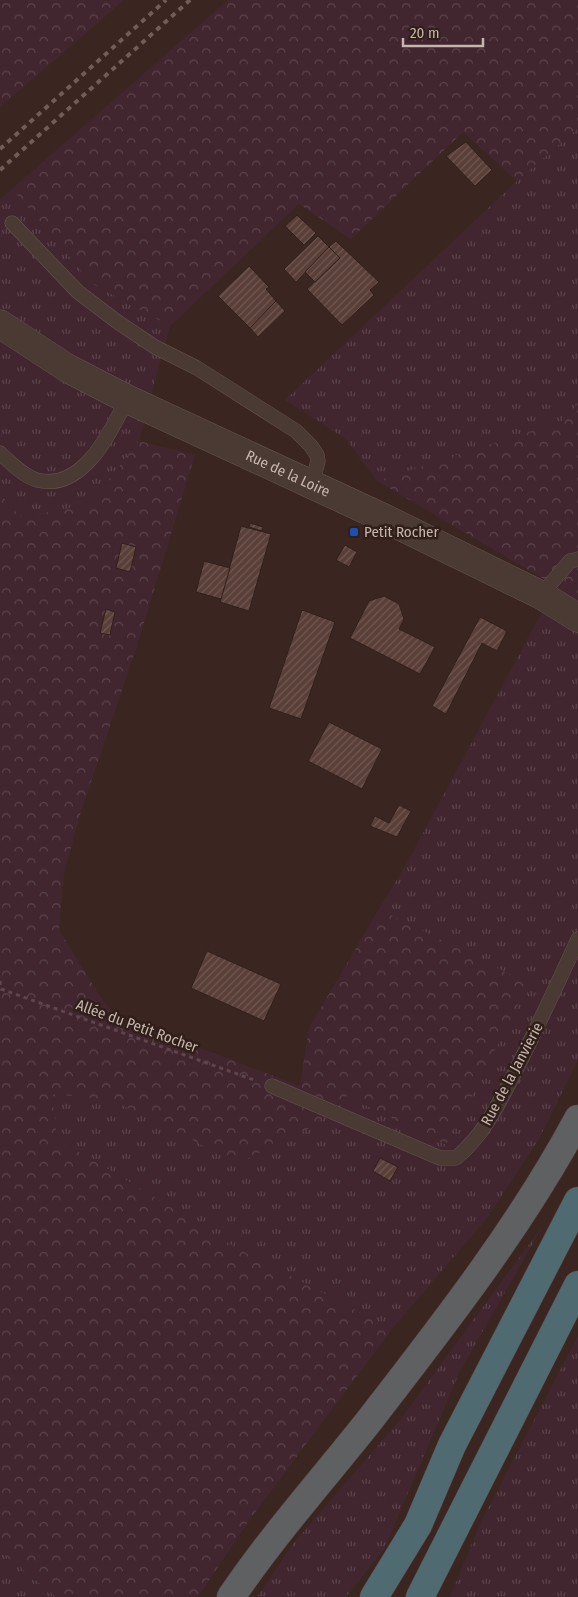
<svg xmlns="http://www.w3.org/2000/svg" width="578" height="1597" font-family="'Fira Sans Condensed',sans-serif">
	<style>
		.grass { fill: url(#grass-tufts) }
		.forest { fill: url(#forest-crowns) }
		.building { fill: url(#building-hatch); stroke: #32201b }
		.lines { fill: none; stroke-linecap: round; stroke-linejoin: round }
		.service-casing { stroke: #66544e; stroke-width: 15 }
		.tertiary-casing { stroke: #66544e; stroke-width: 29 }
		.trunk-casing { stroke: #53413b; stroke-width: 29 }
		.motorway-casing { stroke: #53413b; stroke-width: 29 }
		.path { stroke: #5e444b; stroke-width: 3; stroke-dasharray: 4 4; stroke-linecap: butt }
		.service { stroke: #4b3934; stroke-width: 14 }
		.tertiary { stroke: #4b3934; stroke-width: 28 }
		.trunk { stroke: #5e6062; stroke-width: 28 }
		.motorway { stroke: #506a72; stroke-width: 28 }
		.rail { stroke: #735c55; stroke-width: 4; stroke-dasharray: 5 5; stroke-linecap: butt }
		.transit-dot { fill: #1a4fb4; stroke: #301e19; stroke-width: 2 }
		.labels { text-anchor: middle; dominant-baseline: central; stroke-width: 5; stroke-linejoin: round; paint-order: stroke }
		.street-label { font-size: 15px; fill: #c8b4ae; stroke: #301e19 }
		.poi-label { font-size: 15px; fill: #c8b4ae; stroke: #301e19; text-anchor: start }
	</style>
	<defs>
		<pattern id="grass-tufts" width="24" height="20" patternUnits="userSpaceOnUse" patternTransform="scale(1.25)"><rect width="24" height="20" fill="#412630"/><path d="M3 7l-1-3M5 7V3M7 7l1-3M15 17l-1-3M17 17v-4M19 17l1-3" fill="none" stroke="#5b434b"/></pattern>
		<pattern id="forest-crowns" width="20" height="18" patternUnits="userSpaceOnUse" patternTransform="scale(1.25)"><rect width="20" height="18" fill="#412630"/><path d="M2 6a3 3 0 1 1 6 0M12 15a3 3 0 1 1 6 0" fill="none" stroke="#5b434b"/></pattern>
		<pattern id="building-hatch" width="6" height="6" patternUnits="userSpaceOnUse" patternTransform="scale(1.25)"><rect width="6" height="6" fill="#593f38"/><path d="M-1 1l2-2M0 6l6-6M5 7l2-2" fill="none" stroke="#6f5852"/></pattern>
	</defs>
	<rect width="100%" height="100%" fill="#3b2520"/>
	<g class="grass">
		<polygon points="578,128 578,404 562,421 377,481 346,439 285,400 517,181"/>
		<polygon points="12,189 93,284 170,326 139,441 89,505 20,517 0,493 0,199"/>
		<polygon points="556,586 578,599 578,1060 539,1139 487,1218 392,1329 210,1234 160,1200 57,1139 52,1094 112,1100 238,1163 310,1128 347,1096 445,1144 529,984 379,909 407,863"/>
		<polygon points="544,1224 460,1371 384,1549 346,1597 257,1597 294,1543 400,1420"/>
		<polygon points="578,1336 578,1597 450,1597 480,1524"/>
		<polygon points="0,1551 57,1597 0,1597"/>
	</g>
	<g class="forest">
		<polygon points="0,0 124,0 0,107"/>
		<polygon points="228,0 578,0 578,128 517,181 463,132 351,239 299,204 170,326 93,284 12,189"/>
		<polygon points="578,404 578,599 377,481 562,421"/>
		<polygon points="139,441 195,455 137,646 82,808 64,873 59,930 103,1001 115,1016 300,1086 309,1028 379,909 529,984 446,1145 347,1096 310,1128 238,1163 112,1100 52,1094 57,1139 160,1200 210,1234 392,1329 250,1519 198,1597 57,1597 0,1551 0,493 20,517 89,505"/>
	</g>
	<g class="building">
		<polygon points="466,142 492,170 475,186 446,156"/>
		<polygon points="297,215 316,233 304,245 285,226"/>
		<polygon points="318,236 329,247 296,282 284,269"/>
		<polygon points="336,241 379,282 370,290 374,295 342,325 307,289 340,258 329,247"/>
		<polygon points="329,247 340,258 315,282 305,272"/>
		<polygon points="249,266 269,287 266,289 276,301 250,328 218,296"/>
		<polygon points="276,301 285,311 258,337 250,328"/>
		<polygon points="250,523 263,527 262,531 249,527"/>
		<polygon points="241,526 271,534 249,611 220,602"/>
		<polygon points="122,543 136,547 130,572 116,568"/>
		<polygon points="345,545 357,552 349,567 336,560"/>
		<polygon points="204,561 230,568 221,599 196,592"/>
		<polygon points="384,596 399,604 404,619 399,629 435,647 420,674 350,638 369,601"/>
		<polygon points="106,609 115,612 110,635 100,633"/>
		<polygon points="302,610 335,622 301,719 269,708"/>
		<polygon points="480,617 507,631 497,651 482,643 446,714 432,706"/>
		<polygon points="329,722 382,749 362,789 308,761"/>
		<polygon points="399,805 411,811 397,837 370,826 375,816 389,823"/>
		<polygon points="207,951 281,984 264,1021 191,988"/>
		<polygon points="380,1158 398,1167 390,1181 373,1171"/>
	</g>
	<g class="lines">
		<g class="service-casing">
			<g id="service">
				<polyline points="12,223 78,292 119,323 155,347 197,368 296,431 311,446 317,455 318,461 312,484"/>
				<path d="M 0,453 C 10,462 23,476 37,480 C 83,492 111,431 127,399"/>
				<polyline points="541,595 570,561 578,559"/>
				<path d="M 272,1086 L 440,1158 L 456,1158 C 486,1133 501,1099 519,1064 C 539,1023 559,981 578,939"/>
			</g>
		</g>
		<g class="tertiary-casing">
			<g id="tertiary">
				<path id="s1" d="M 0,324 L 67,368 L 127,399 L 386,519 L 541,595 L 578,618"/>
			</g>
		</g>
		<g class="trunk-casing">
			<path id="trunk" d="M 231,1597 C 273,1535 323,1479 369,1421 C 444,1324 520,1227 578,1119"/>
		</g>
		<g class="motorway-casing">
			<g id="motorway">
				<polyline points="374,1597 418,1525 452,1445 578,1201"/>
				<polyline points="420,1597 578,1285"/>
			</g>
		</g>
		<polyline class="path" points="0,981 1,989 254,1080"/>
		<use href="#service" class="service"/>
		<use href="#tertiary" class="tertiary"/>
		<use href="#trunk" class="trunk"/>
		<use href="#motorway" class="motorway"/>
		<g class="rail">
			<polyline points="0,149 166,0"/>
			<polyline points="0,170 190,0"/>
		</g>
	</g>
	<rect class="transit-dot" x="349" y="527" width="10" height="10" rx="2.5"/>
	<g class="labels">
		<g class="street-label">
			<text stroke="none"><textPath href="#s1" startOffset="325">Rue de la Loire</textPath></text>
			<text transform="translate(137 1026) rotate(20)">Allée du Petit Rocher</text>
			<text transform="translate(512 1074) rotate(-62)">Rue de la Janvierie</text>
		</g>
		<g class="poi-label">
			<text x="364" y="532">Petit Rocher</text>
		</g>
	</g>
	<path d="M403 38v8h80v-8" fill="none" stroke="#c8b4ae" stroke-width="2.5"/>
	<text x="410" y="38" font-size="15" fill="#c8b4ae" stroke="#301e19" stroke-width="4" paint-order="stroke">20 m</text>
</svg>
